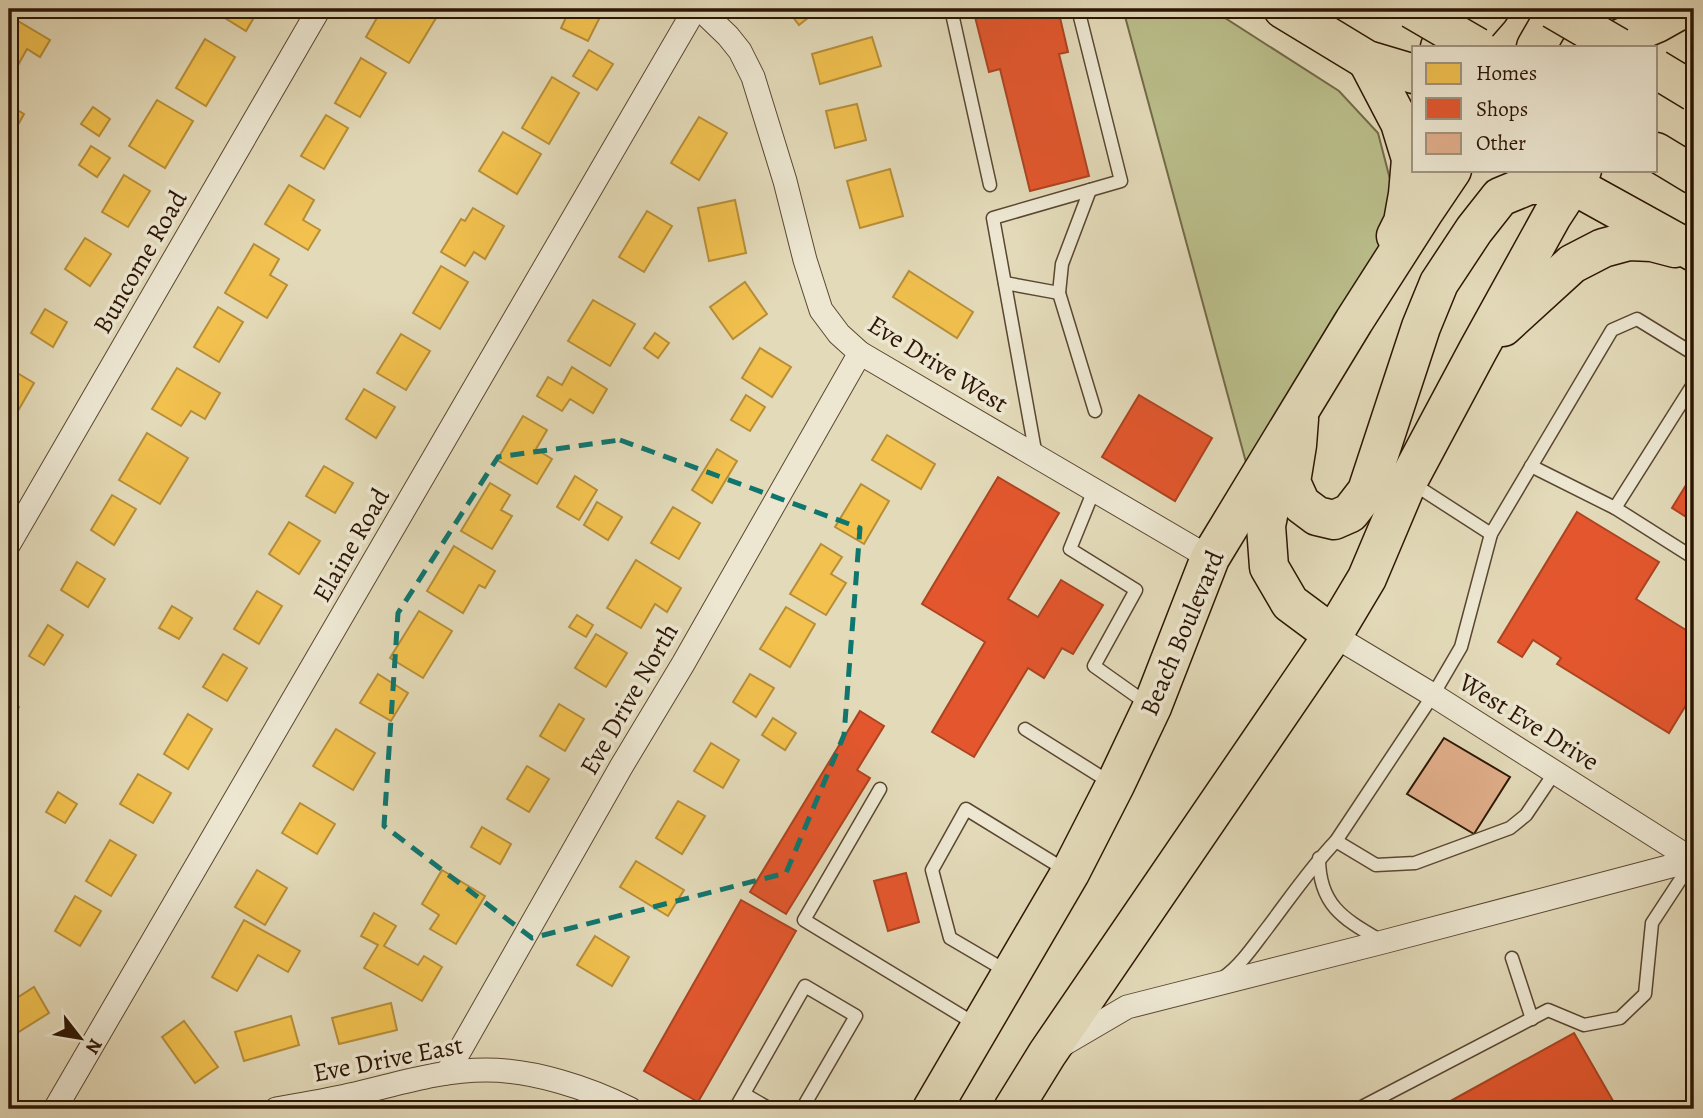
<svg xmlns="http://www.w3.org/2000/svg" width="1703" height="1118" font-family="Alegreya,serif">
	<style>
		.green { fill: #babe8b; stroke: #746a48; stroke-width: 2 }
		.homes { fill: #f2c14e; stroke: #b78e38; stroke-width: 2 }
		.shops { fill: #e4572e; stroke: #ad4421; stroke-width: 2 }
		.building { fill: #e0ad89; stroke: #2d1604; stroke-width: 2 }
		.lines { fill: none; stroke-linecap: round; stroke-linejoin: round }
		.lane-casing { stroke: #5a4731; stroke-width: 15 }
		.street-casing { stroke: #5a4731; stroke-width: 25 }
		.highway-casing { stroke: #2d1604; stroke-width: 41 }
		.lane { stroke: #ede7d2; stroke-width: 12 }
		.street { stroke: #ede7d2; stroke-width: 23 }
		.highway { stroke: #e3dab9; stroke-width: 38 }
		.highway-bridge-casing { stroke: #2d1604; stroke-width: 41; stroke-linecap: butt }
		.highway-bridge { stroke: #e3dab9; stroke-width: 38 }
		.marked { fill: none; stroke: #0f766e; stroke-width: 5; stroke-dasharray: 14 9; stroke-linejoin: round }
		.labels { text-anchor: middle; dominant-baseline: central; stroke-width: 7; stroke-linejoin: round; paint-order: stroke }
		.street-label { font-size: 26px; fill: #2d1604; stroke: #ede7d2 }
	</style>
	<rect width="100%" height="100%" fill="#e3dab9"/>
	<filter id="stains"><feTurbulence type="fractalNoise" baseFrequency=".00286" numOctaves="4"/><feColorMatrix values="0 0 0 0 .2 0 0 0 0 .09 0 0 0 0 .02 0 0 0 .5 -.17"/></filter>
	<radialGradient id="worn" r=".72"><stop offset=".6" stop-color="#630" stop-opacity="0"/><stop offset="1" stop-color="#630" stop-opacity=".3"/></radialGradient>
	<polygon class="green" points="1123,9 1211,9 1339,91 1378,133 1398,210 1368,270 1247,466"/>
	<g class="homes">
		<polygon points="224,9 259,9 246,31 220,15"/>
		<polygon points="382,9 432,9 439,13 409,63 366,37"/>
		<polygon points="570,9 604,9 588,41 561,28"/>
		<polygon points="787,9 819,9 799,25"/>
		<polygon points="13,18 50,40 40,57 27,49 17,67 9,63 9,26"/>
		<polygon points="872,37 881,66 820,84 812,54"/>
		<polygon points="205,39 235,57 206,106 176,88"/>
		<polygon points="589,50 613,64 597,90 573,76"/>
		<polygon points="361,58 386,73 360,117 335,103"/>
		<polygon points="552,77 579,93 549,144 522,128"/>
		<polygon points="157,100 193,121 165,168 129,146"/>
		<polygon points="857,104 866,140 835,148 826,111"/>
		<polygon points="9,105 24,114 15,130 9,126"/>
		<polygon points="93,107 110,119 99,136 81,124"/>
		<polygon points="326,115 348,128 324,169 301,156"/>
		<polygon points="699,117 727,133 699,180 671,163"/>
		<polygon points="503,132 541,154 517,194 479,171"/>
		<polygon points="91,146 110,158 97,177 79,165"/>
		<polygon points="890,169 903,216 860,228 847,181"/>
		<polygon points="124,175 150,191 128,227 102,212"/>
		<polygon points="289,185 314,200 303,220 320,230 308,250 265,224"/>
		<polygon points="735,200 746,253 709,261 698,208"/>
		<polygon points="473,208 504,226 485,259 474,252 465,266 441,252 461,219 465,221"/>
		<polygon points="647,211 672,226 644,272 619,257"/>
		<polygon points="85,238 111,254 90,286 65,269"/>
		<polygon points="254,244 279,259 270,275 287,285 267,318 225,293"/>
		<polygon points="441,266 468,282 440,329 413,313"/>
		<polygon points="909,271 973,312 957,338 893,297"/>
		<polygon points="745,282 767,314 733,339 710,307"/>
		<polygon points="593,300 635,324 610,366 568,341"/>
		<polygon points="218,307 243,322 219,362 194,347"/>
		<polygon points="45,309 67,322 53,347 31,333"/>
		<polygon points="655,333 669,343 658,358 644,348"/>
		<polygon points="401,334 430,351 406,390 377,373"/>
		<polygon points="760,348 791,367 772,397 742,378"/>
		<polygon points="572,367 607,389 593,413 570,399 562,411 537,396 548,377 562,385"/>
		<polygon points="9,368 34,383 18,411 9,406"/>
		<polygon points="177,368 220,393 205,419 191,411 181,426 152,409"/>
		<polygon points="364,389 395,407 376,438 346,419"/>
		<polygon points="746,395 765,407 750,431 731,420"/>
		<polygon points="523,416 547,430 536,449 552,459 537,484 497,460"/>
		<polygon points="147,433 188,458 160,504 119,480"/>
		<polygon points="887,435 935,464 921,489 872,460"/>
		<polygon points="717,449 737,461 712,503 692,490"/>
		<polygon points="324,466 353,483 335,513 306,496"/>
		<polygon points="575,476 597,490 579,520 557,507"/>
		<polygon points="490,483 510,495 501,510 512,516 492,549 461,531"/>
		<polygon points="861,484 889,501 864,544 835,527"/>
		<polygon points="112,495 136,509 114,545 91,530"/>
		<polygon points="597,502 622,517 608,540 584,525"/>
		<polygon points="673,507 700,523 679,559 651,543"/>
		<polygon points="289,522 320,541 299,574 269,554"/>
		<polygon points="821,544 842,557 831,574 846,583 826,615 790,594"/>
		<polygon points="454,546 495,571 485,588 479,585 463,613 427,591"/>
		<polygon points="636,560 681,588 667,612 655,604 641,628 607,608"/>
		<polygon points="77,562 105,579 88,607 61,590"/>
		<polygon points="257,591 282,606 259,644 234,629"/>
		<polygon points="172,606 192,618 179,639 159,628"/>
		<polygon points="786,607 815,624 790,667 760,649"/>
		<polygon points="419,611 452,631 423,678 390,658"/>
		<polygon points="577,615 593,625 586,637 569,627"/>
		<polygon points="48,625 63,635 44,665 29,656"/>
		<polygon points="596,634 627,653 606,687 575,668"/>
		<polygon points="223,654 247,668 227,701 203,687"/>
		<polygon points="378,674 408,693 391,721 360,703"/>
		<polygon points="750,674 774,688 756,717 733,702"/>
		<polygon points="9,701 19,707 9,724"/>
		<polygon points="559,704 584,719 565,751 540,736"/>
		<polygon points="188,714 212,729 188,769 164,754"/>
		<polygon points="773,718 796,733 785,750 762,735"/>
		<polygon points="336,729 375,753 353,790 313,766"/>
		<polygon points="711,743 739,760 723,788 694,771"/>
		<polygon points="527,766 549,779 529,812 507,799"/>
		<polygon points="138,774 171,793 153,823 120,804"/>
		<polygon points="58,792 77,804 65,823 46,812"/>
		<polygon points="678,801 705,816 682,854 656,838"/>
		<polygon points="300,803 335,824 317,854 282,833"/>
		<polygon points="482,827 511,844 500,864 471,847"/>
		<polygon points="110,840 136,855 111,896 86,881"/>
		<polygon points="636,861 684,890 668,916 620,887"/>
		<polygon points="257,870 287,888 265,925 235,907"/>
		<polygon points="442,870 485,896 456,944 430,929 439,915 422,904"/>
		<polygon points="75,896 101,911 80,946 55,931"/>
		<polygon points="374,913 396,926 384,946 418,965 424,956 442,967 422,1001 364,968 378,945 361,936"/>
		<polygon points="244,920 300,951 288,972 258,955 237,991 212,977"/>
		<polygon points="595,936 629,957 612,986 577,965"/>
		<polygon points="34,987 49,1013 9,1038 9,1003"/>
		<polygon points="391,1003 397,1030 339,1044 332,1018"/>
		<polygon points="291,1016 299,1045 244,1061 235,1032"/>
		<polygon points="184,1021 218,1067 195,1083 162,1037"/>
	</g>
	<g class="shops">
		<polygon points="973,9 1058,9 1068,52 1059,54 1089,176 1030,191 1000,69 989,72"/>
		<polygon points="1139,395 1212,438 1175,501 1102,457"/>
		<polygon points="1694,472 1694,522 1672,508"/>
		<polygon points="998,477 1059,513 1008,599 1038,617 1061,580 1103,605 1073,654 1062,648 1044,678 1028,668 974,757 932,732 985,642 922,604"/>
		<polygon points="1577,512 1659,562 1636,599 1694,635 1694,692 1669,733 1557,664 1561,658 1533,640 1522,657 1498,642"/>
		<polygon points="860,711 884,726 857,770 870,778 786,914 750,892"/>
		<polygon points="906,873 919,922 888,931 874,881"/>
		<polygon points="741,900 796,931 698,1102 644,1071"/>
		<polygon points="1574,1033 1616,1106 1610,1109 1436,1109"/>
	</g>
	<polygon class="building" points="1444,738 1510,777 1474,834 1407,794"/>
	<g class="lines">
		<g class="lane-casing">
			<g id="lane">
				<polyline points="951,9 990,185"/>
				<polyline points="1090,190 1062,264 1059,293 1095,411"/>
				<polyline points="1005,283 1059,293"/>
				<polyline points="1036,456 993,218 1121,181 1078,9"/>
				<polyline points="1531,466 1615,508 1694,558"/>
				<polyline points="1412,483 1491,534"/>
				<polyline points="1094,490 1070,549 1136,590 1094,666 1149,705"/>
				<polyline points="1615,508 1694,383"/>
				<polyline points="1025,729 1111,783"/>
				<polyline points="880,789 804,920 977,1025"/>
				<polyline points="1336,841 1376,865 1415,863 1510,828 1526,815 1555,772"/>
				<path d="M 1319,858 C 1319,907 1346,920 1383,942"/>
				<polyline points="1512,958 1532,1019"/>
				<polyline points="1008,972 950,938 932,870 966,809 1067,871"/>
				<path d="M 1224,977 C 1242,964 1254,945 1268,927 C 1290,898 1311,867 1336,841 L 1433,695 L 1461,647 L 1491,534 L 1612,330 L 1637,319 L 1694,354"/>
				<polyline points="744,1094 770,1109"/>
				<polyline points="735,1109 805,986 856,1016 802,1109"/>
				<polyline points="1358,1109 1548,1010 1584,1025 1620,1018 1645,994 1652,923 1692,862"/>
			</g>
		</g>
		<g class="street-casing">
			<g id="street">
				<polyline points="700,9 728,36 740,51 753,77 785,181 805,260 821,310 839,334 860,353 1210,558"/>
				<polyline points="9,544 319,9"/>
				<polyline points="1333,635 1433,695 1693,860"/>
				<polyline points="1062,1045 1127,1007 1383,942 1694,860"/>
				<polyline points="447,1073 621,767 683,664 860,353"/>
				<polyline points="55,1109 695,9"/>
				<path d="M 276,1109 C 300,1105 325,1101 350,1095 C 395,1085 439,1070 486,1070 C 533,1070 589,1088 630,1109"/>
			</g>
		</g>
		<g class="highway-casing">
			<g id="highway">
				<polyline points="1283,9 1367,60 1414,74"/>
				<polyline points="1440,47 1469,33 1490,9"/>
				<polyline points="1536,47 1558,9"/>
				<polyline points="1600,47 1657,23 1682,9"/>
				<polyline points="1367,60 1400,123 1411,159 1408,194 1403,222 1396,236"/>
				<polyline points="1656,152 1694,175"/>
				<polyline points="1503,327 1572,264 1603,248 1629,241 1652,242 1675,248"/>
				<polyline points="1299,419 1297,445 1291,482 1301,504 1317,516 1334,520 1350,513 1367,491 1421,327 1439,283 1474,230 1500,197 1529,185 1573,185 1694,252"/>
				<polyline points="1279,459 1266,526 1269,567 1290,603 1333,635"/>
				<polyline points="932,1109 1070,873 1115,785 1152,707 1210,558 1354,321 1425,210 1452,170"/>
				<polyline points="1013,1109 1047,1054 1333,635 1367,578 1408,481 1478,350 1552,216 1582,170"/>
			</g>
		</g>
		<use href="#lane" class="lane"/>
		<use href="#street" class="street"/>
		<use href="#highway" class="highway"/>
		<g class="highway-bridge-casing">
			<g id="highway-bridge">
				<polyline points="1412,9 1477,47"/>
				<polyline points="1553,9 1618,47"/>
				<polyline points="1656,69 1694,92"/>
			</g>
		</g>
		<use href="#highway-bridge" class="highway-bridge"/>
	</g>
	<path class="marked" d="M 620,440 L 860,528 L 844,735 L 786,873 L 532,938 L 384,826 L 398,613 L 498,457 Z"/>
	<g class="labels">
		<g class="street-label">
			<text transform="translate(140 262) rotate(-60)">Buncome Road</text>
			<text transform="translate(938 364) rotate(32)">Eve Drive West</text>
			<text transform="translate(351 545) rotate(-60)">Elaine Road</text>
			<text transform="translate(1182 633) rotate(-67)">Beach Boulevard</text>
			<text transform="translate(629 699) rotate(-60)">Eve Drive North</text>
			<text transform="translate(1529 722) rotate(32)">West Eve Drive</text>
			<text transform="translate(388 1059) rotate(-11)">Eve Drive East</text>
		</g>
	</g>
	<rect width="1703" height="1118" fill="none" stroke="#e3dab9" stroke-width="35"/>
	<rect x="10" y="10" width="1682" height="1097" fill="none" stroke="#2d1604" stroke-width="3.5"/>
	<rect x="18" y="18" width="1668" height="1083" fill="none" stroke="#2d1604" stroke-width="2"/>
	<rect x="1412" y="46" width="245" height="126" fill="#ede7d2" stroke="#a09380" stroke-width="2"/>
	<rect x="1426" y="63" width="35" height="21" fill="#f2c14e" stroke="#a09380" stroke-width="2"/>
	<text x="1476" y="80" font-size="21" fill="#2d1604">Homes</text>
	<rect x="1426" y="98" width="35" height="21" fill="#e4572e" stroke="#a09380" stroke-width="2"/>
	<text x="1476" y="116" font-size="21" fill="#2d1604">Shops</text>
	<rect x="1426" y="133" width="35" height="21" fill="#e0ad89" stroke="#a09380" stroke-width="2"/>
	<text x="1476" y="150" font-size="21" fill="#2d1604">Other</text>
	<g transform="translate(80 1038) rotate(121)" stroke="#ede7d2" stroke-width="5" paint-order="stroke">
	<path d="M0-5L12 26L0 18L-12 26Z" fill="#2d1604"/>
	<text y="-10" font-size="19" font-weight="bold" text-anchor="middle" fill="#2d1604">N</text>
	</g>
	<rect width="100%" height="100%" filter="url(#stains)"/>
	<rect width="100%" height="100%" fill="url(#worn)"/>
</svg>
